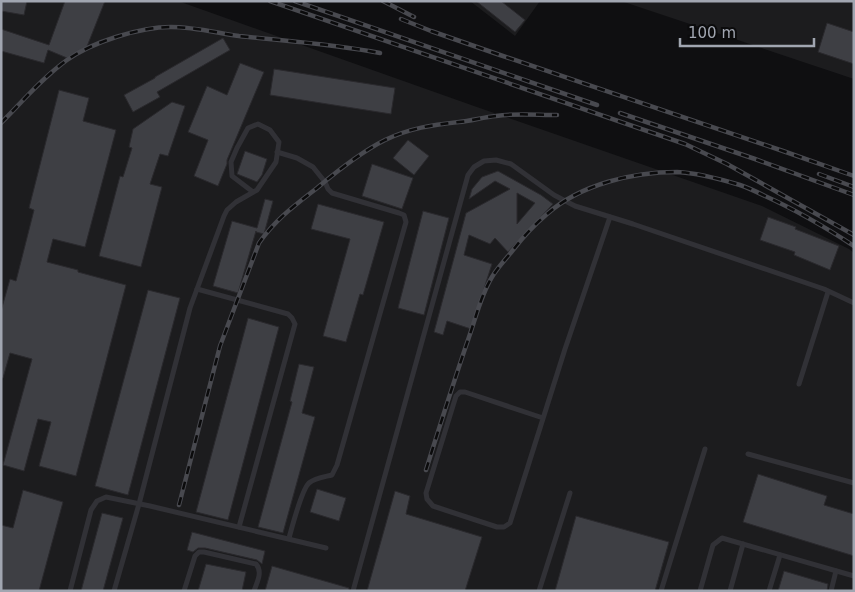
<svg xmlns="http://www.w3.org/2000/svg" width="855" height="592" font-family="'DejaVu Sans',sans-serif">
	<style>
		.built { fill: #1c1c1e }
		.building { fill: #3e3f44; stroke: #2a292d; fill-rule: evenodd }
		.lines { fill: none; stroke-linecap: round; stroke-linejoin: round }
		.service { stroke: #313136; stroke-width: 5 }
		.rail-casing { stroke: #48494f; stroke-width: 4.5 }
		.rail { stroke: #0b0b0c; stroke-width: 2.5; stroke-dasharray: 8; stroke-linecap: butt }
	</style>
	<rect width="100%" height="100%" fill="#0f0f11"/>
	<g class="built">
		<polygon points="1,1 178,1 474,106 762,206 849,249 854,253 854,591 1,591"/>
		<polygon points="470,1 540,1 515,36"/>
		<polygon points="621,1 854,1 854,79"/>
	</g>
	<g class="building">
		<polygon points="1,1 27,1 24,15 1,11"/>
		<polygon points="65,1 105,1 86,49 67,58 48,50 44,63 1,51 1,29 49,45"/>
		<polygon points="476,1 501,1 525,20 515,32"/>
		<polygon points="827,23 854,32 854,64 818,52"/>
		<polygon points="223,38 230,50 157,92 160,97 133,112 124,95 155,78 155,77"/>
		<polygon points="240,63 264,72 227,160 227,164 218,186 194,176 208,140 188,132 207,86 227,95"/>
		<polygon points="274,69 395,88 391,114 270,95"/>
		<polygon points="59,90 89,98 83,121 116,130 85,247 53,239 47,262 78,270 78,272 126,285 76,476 39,466 51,422 38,419 24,471 3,465 32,359 10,353 3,378 1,378 1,311 10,279 16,281 34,210 29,208"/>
		<polygon points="172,102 185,106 168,156 160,154 150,184 162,187 141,267 99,256 120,176 123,177 132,148 129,147 133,129"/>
		<polygon points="408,140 429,156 414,175 393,158"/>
		<polygon points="245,151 267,159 262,175 257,182 237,174"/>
		<polygon points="372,164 413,178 402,209 362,196"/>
		<path d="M 498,171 L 541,195 L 553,204 L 508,252 L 495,238 L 490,244 L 469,235 L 464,255 L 492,264 L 471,329 L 447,321 L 443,335 L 434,332 L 466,213 L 510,189 L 495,181 L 469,199 L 472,189 L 482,177 ZM 517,193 L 535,203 L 517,224 Z"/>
		<polygon points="265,199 273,201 264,234 256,232 256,231 238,293 213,286 232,221 257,228"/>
		<polygon points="318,204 384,222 363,295 360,294 346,342 323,336 350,239 311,229"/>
		<polygon points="423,211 449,218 424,315 398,308"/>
		<polygon points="768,217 796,227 795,229 839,246 830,270 794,255 795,252 760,240"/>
		<polygon points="148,290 180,298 128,495 95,486"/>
		<polygon points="248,318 279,327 228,520 196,512"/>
		<polygon points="299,364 314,367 302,413 315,417 283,533 258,527 292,402 290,401"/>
		<polygon points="758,474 827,496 824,505 854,514 854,556 743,522"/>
		<polygon points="317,489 346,498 339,521 310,512"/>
		<polygon points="23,490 63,502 39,591 1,591 1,525 13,528"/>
		<polygon points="395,491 410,496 406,514 482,537 465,591 367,591"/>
		<polygon points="102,513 123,518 103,591 81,591"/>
		<polygon points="576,516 669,542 655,591 555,591"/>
		<polygon points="192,532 265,551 262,564 257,560 205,548 198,548 193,552 187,550"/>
		<polygon points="206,564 246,572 242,591 198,591"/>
		<polygon points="272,566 349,588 349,591 265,591"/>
		<polygon points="784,571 828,584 827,591 778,591"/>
	</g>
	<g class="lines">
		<g class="service">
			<path d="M 277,152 L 297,158 L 313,167 L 325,182 L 328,189 L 332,193 L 399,213 L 404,215 L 406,222 L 337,465 L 332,475 C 324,477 315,478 309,483 C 302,489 292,527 289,538"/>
			<polyline points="197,289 288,314 292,318 295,324 239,527"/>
			<polyline points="799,384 828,292"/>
			<polyline points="543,418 465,392 460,392 456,396 426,493 427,499 433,506 497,527 504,527 510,523 565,349 610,217"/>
			<polyline points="748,454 854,483"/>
			<polyline points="70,591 91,510 97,501 106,497 150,506 326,548"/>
			<polyline points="114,591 139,504 190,308 224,216 227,210 236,202 257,190 276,162 279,142 270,130 258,124 248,128 237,148 231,162 232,176 253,192"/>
			<path d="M 184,591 L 195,556 L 199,552 L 204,552 L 256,564 C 263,572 257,582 254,591"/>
			<polyline points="353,591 468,175 474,167 484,161 496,160 511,164 554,195 575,206 633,224 824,289 854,303"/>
			<polyline points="539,591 570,493"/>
			<polyline points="661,591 705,449"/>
			<polyline points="700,591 713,545 722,538 854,576"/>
			<polyline points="730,591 743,544"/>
			<polyline points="769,591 780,555"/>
			<polyline points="831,591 836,571"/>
		</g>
		<g class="rail-casing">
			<g id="rail">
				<polyline points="270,1 685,144 727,164 854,235"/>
				<polyline points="295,1 597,105"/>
				<polyline points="383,1 414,17"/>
				<polyline points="401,19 431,31 500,55 783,151 854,176"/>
				<polyline points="620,113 755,159 854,195"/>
				<path d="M 1,123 C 22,102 42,78 67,60 C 92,42 140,27 171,27 C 195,27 217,33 239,36 C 286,41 333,44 380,53"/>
				<polyline points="819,174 854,187"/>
				<path d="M 426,470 C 440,425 454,381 469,337 C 476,317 481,295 492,277 C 498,267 506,259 513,250 C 523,237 534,225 547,214 C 581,184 633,172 677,172 C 698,173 720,179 740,185 C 749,188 757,192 765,196 C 796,210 825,227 854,246"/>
				<path d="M 179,505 L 220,346 L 259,243 C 276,219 294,206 317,188 C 336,172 363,151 385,140 C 410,128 432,125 459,122 C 471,121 484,117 496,116 C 516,113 537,115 557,115"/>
			</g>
		</g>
		<use href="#rail" class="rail"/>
	</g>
	<rect width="855" height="592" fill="none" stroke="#a1a6b1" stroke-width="5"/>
	<path d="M680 38v8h134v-8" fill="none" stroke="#a1a6b1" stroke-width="2.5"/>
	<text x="688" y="38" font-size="15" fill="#a1a6b1" stroke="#0b0b0c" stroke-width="4" paint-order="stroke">100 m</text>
</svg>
